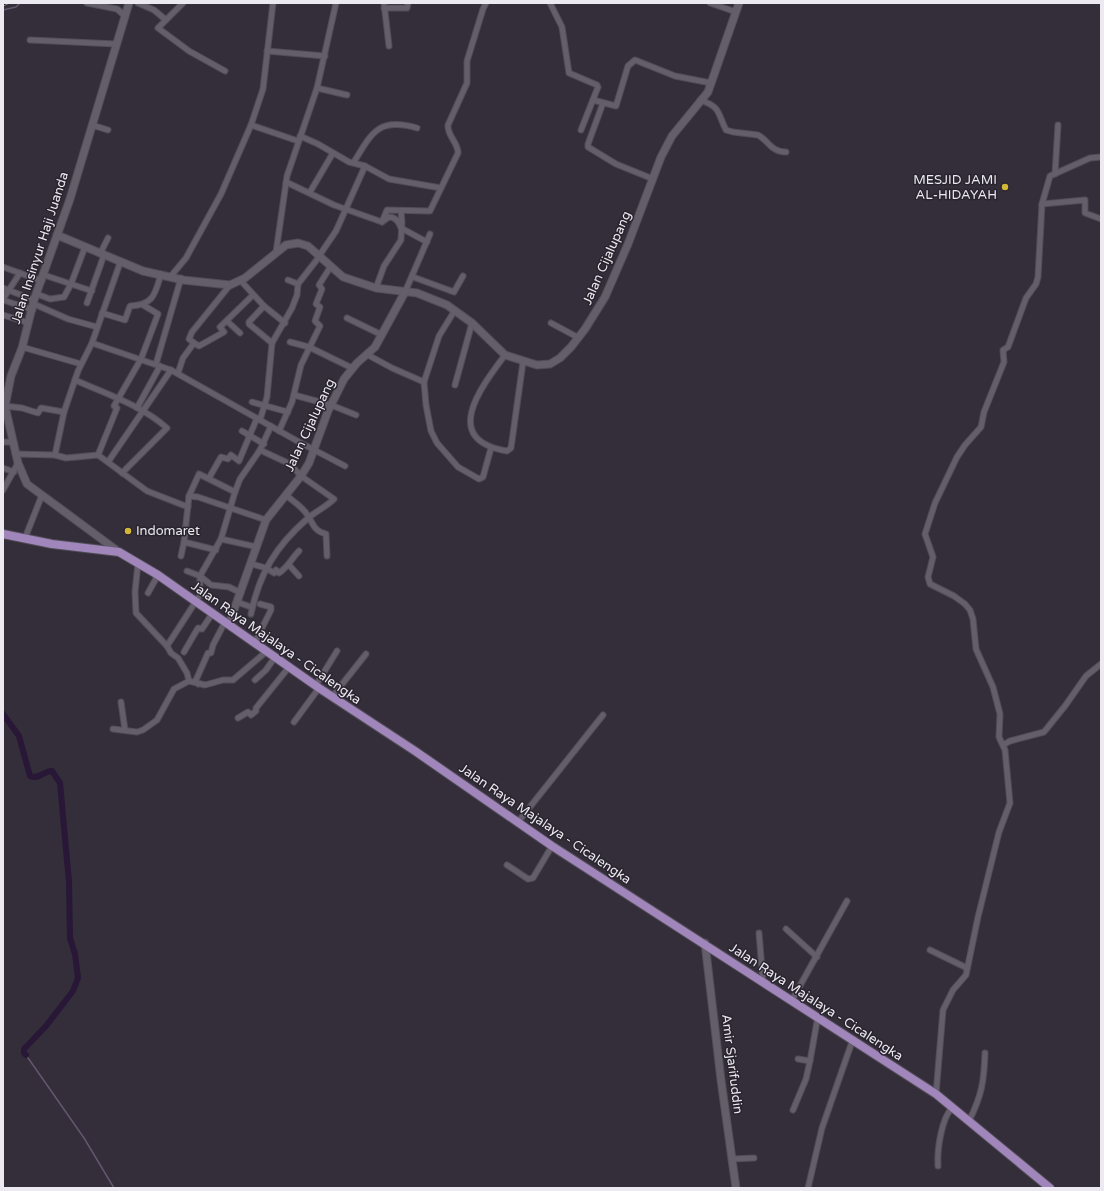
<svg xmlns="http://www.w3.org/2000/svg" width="1104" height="1191" font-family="'Varela Round',sans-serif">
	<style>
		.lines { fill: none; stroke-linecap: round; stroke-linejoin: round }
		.stream { stroke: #63566e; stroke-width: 1.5 }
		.canal { stroke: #281737; stroke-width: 6 }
		.street-casing { stroke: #514d56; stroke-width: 7 }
		.secondary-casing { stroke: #514d56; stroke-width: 9 }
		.primary-casing { stroke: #514d56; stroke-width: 10 }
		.street { stroke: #645e6b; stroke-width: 5 }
		.secondary { stroke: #645e6b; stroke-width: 7 }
		.primary { stroke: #a186bc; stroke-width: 8 }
		.rail-casing { stroke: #a39fa8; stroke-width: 3 }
		.rail { stroke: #29242f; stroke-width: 1.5; stroke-dasharray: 4.5; stroke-linecap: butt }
		.poi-dot { fill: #d2b736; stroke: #29242f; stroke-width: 1.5 }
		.labels { text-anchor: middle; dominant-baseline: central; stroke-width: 3; stroke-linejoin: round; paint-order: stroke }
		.poi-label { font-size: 13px; fill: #ece9f0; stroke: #29242f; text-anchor: end }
		.street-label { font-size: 13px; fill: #ece9f0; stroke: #29242f }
	</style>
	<rect width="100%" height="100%" fill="#332e39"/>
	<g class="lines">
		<g class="stream">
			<polyline points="3,10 16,7 20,3"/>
			<polyline points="26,1055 84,1138 114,1188"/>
		</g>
		<path class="canal" d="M 3,714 L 19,736 L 30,776 C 38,780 44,771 52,771 L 60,783 L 69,882 L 70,938 L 75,954 L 78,978 L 73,991 L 46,1026 L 24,1049 L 24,1053 L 26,1055"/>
		<g class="street-casing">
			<g id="street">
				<polyline points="87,3 117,9 125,16"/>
				<polyline points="138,3 154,10 166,20"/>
				<polyline points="183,3 158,28 189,51 225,71"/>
				<polyline points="384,3 389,46"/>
				<polyline points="550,3 562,27 569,73 597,85 598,87 581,130"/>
				<polyline points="710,3 736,12"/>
				<polyline points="384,8 407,8 408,3"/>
				<polyline points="30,40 116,44"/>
				<polyline points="267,51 325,56"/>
				<polyline points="317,88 347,95"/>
				<polyline points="593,100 616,106 628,66 635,60 675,76 711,83"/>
				<path d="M 700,100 C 721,107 717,112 726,130 L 733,132 L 758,135 C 769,141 771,152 786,152"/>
				<polyline points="603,103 588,144 588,147 616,164 653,179"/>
				<polyline points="92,125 108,130"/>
				<polyline points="251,125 298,141"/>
				<polyline points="300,136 318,144 349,162 365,166 389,179 441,188"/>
				<path d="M 354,162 C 372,132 379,117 417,128"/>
				<polyline points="1055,174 1058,125"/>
				<path d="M 286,182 L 334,205 L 382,222 L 389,217 C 395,217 399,222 401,228 L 427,242"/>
				<polyline points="310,192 333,153"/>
				<polyline points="1042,204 1050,176 1090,158 1101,157"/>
				<path d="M 382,222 L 387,210 L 430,211 L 458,153 C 458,142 447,136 448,125 L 467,83 L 467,61 L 483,9 L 486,3"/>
				<polyline points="276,252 287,176 317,88 336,3"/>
				<polyline points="100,254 108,238"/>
				<polyline points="319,256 336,231 365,166"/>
				<polyline points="3,267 42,281"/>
				<polyline points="44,275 92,291"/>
				<polyline points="171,276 186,258 221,194 251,125 263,89 273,3"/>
				<polyline points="413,277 454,292 463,276"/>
				<polyline points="288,280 298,284"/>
				<polyline points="241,281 264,306 249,322 249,324 272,343 267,397 260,420"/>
				<polyline points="3,288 34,300"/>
				<polyline points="376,288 384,266 401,240 402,222 401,211"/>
				<polyline points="405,292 430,234"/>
				<polyline points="37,294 50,299 64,297 71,284 85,247"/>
				<polyline points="3,299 20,273"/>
				<polyline points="3,300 33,310"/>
				<polyline points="87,303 104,255"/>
				<polyline points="34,304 68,319 97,327"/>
				<polyline points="264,306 285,323"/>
				<polyline points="455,310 439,336 424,382 426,405 431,431 437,443 458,467 479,479 483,477 491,448"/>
				<path d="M 102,313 L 125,320 L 130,306 C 154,305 155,294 161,274"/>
				<polyline points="3,315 29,323"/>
				<polyline points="347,318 382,335"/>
				<polyline points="227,321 240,333"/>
				<polyline points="551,323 579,338"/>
				<polyline points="290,342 309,347 352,368"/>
				<polyline points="92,343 171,370 299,442 345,466"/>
				<polyline points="194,343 199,346 224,332 220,327 253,295"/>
				<polyline points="272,343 292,308 297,295 298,284 319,257"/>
				<polyline points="22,347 81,364"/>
				<polyline points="368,355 392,368 424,382"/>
				<path d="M 505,355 C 481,387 440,440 507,451 L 511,448 L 523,362"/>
				<polyline points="156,364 181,278"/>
				<polyline points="178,373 183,358 194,343 189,339 192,332 230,285"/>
				<path d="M 75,380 C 106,394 141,405 167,428 L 122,473"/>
				<polyline points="455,385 472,323"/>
				<polyline points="294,395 331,405 356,415"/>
				<polyline points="252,402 288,412"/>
				<polyline points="5,406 22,408 38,413 41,408 64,412"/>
				<polyline points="137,408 160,366"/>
				<polyline points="242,431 264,444"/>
				<polyline points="279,431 292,402 301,365 320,326 315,321 320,307 316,304 322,289 319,285 331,266"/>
				<polyline points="3,442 12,442"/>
				<polyline points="15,454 55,455 66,458 98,455 147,491 188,507"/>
				<polyline points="55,455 64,412 78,371 92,343 120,263"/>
				<polyline points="98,455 117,408 114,406 141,359 158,314 143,305"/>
				<polyline points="108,462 171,370"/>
				<polyline points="3,468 14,472"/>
				<polyline points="209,478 221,457 228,459 231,455 239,461 257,418"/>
				<polyline points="3,490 18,463"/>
				<polyline points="189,496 198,497 266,520"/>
				<path d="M 287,496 C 293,501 301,506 306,513 C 313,522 313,531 326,534 L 327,556"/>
				<polyline points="25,538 42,495"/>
				<polyline points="221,539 257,547"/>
				<polyline points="184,542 189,496 199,474 235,492"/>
				<polyline points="181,556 184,542 216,550"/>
				<polyline points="138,563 135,592 136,613 167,646 171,653 178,658 187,673 189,681"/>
				<path d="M 252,564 L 266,568 L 274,573 L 276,570 L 279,573 C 288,567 292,558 299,551"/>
				<polyline points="289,565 299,576"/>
				<polyline points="187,571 200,576 211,585 229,587 241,593"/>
				<polyline points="148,593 158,575"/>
				<polyline points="237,602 251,607"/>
				<path d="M 251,614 C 259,574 276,546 307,519 C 316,511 326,507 334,499 L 301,476 L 290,464 L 260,450"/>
				<polyline points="255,642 271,610 271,607 260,604"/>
				<polyline points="167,646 200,595 200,576 221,539 235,492 240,479 260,450 271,426"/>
				<polyline points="184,652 198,628 202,629 212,614"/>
				<polyline points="255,680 266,670 275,657"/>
				<polyline points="198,684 196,680 208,653 211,653 213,645 225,622"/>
				<polyline points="316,685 337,651"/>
				<polyline points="332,697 366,654"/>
				<polyline points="121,702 125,730"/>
				<polyline points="238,718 248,712 251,715 256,711 256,708 289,667"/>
				<polyline points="294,722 319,688"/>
				<polyline points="113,729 137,732 143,730 157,720 174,689 189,681 205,685 223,680 233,680 267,651"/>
				<polyline points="1003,745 1010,741 1044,732 1065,706 1086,676 1101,664"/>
				<polyline points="518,822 603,715"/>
				<polyline points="507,865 528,879 533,878 552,846"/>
				<polyline points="786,929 817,957"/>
				<polyline points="759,933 763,982"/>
				<polyline points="930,950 967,968"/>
				<polyline points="792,1000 847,901"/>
				<polyline points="798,1059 810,1061 818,1016"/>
				<polyline points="936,1094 943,1010 953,990 966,975 978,917 999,832 1010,803 1005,750 999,737 1000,714 993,687 976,649 973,619 970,610 965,604 954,596 930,584 928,577 933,557 925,534 935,503 957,457 965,445 981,427 984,412 1004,362 1003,350 1008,347 1026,298 1036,284 1038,277 1042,204 1085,200 1085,213 1101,219"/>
				<polyline points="793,1110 806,1079 810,1061"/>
				<path d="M 969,1121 C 982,1095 984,1081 985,1053"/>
				<polyline points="732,1159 754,1158"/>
				<path d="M 938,1166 C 937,1151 941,1119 952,1108"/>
				<polyline points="808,1188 822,1128 853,1039"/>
			</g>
		</g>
		<g class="secondary-casing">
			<g id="secondary">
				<polyline points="57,235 143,271 183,280 230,285 245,278 286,245 298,243 308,246 343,277 376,288 417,293 447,305 472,323 505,355 537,365 550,364 560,358 571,347 585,329 605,297 628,244 661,157 672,136 708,92 739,3"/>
				<polyline points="119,552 27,484 18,463 5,406 11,376 22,348 34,300 70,199 129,3"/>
				<polyline points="229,624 266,520 301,476 309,463 328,411 344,379 357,363 375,347 405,292"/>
				<polyline points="705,943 721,1080 736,1188"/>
			</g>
		</g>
		<g class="primary-casing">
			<polyline id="primary" points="3,534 52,544 119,552 158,575 319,688 415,751 552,846 936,1094 1050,1188"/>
		</g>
		<use href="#street" class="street"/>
		<use href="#secondary" class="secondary"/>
		<use href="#primary" class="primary"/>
		<g class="rail-casing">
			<polyline id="rail" points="3,5 7,3"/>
		</g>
		<use href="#rail" class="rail"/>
	</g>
	<g class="poi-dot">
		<circle cx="1005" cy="187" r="4"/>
		<circle cx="128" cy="531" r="4"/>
	</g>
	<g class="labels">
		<g class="poi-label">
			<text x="997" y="180">MESJID JAMI<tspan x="997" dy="15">AL-HIDAYAH</tspan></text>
			<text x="136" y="531" text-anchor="start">Indomaret</text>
		</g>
		<g class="street-label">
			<text transform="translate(40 248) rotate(-72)">Jalan Insinyur Haji Juanda</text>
			<text transform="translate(607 258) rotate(-66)">Jalan Cijalupang</text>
			<text transform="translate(310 425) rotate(-65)">Jalan Cijalupang</text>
			<text transform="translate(276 643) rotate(35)">Jalan Raya Majalaya - Cicalengka</text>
			<text transform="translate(545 824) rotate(34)">Jalan Raya Majalaya - Cicalengka</text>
			<text transform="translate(816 1002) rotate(33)">Jalan Raya Majalaya - Cicalengka</text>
			<text transform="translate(732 1064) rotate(83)">Amir Sjarifuddin</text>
		</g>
	</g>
	<rect width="1104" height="1191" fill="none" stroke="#ece9f0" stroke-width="8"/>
</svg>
